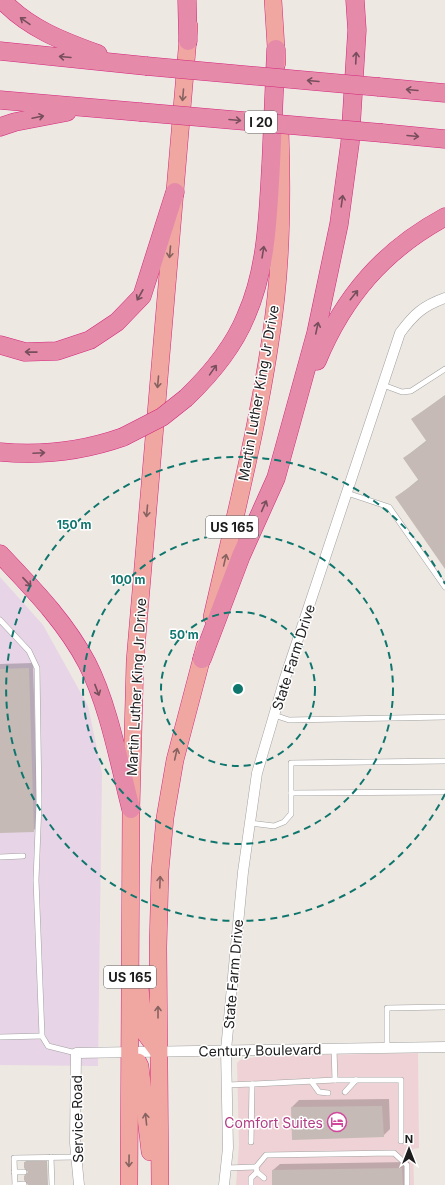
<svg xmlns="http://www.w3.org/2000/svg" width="445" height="1185" font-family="Inter,sans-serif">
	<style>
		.commercial { fill: #efd2d5 }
		.industrial { fill: #e7d4e6 }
		.shadow { fill: #0003 }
		.building { fill: #c5bab6 }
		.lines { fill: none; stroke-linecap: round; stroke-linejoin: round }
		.service-casing { stroke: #a1a1a1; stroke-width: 6 }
		.minor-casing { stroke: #a1a1a1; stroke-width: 11 }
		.trunk-casing { stroke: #d5267c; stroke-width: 18 }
		.motorway-casing { stroke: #d5267c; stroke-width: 19 }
		.service { stroke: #fff; stroke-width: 5 }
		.minor { stroke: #fff; stroke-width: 10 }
		.trunk { stroke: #f0a7a2; stroke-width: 17 }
		.motorway { stroke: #e58ba9; stroke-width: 18 }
		.motorway-bridge-casing { stroke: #d5267c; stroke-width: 19; stroke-linecap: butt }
		.motorway-bridge { stroke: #e58ba9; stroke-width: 18 }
		.oneway { stroke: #774e5c }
		.oneway2 { stroke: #866260 }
		.ring { fill: none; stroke: #0f766e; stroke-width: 2; stroke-dasharray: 7 5 }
		.labels { text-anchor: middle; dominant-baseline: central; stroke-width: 3; stroke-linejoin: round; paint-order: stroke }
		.shield { fill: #fff; stroke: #616161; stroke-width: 1 }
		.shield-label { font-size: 13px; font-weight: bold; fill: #1d1d1d }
		.street-label { font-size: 14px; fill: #1d1d1d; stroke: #fff }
		.hotel-label { font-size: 14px; fill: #b23c85; stroke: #fff; text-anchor: end }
		.centre { fill: #0f766e; stroke: #fff; stroke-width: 2 }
		.ring-label { font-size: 12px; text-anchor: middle; font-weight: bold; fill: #0f766e; stroke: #fff; stroke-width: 3; stroke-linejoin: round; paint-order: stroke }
	</style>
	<rect width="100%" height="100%" fill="#eee8e2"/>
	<polygon class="commercial" points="418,1053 419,1148 413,1149 414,1185 236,1185 239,1145 237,1063 240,1060 261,1056"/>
	<polygon class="industrial" points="0,577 43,625 88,706 102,773 98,1066 0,1065"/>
	<g class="shadow">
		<polygon points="445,395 445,567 397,497 419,479 404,458 427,440 412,419"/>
		<polygon points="33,663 38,826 33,831 0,832 0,664"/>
		<polygon points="389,1099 390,1129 383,1136 292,1107 299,1100"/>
		<polygon points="26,1161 47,1161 48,1185 28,1185 29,1172 25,1162"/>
		<polygon points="409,1162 409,1185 273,1185 273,1170 280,1164"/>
	</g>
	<g class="building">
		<polygon points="445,396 445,569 395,497 419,481 403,458 427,442 411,419"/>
		<polygon points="29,668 34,832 0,833 0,669"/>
		<polygon points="382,1106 384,1137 292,1140 291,1107"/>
		<polygon points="46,1161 47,1185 28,1185 24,1180 24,1176 28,1172 24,1168 24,1162"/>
		<polygon points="402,1168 403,1185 272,1185 272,1170"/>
	</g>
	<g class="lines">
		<g class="service-casing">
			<g id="service">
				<polyline points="383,385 402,392 411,391 445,369"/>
				<polyline points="347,493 389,507 445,587"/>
				<polyline points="0,620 29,651 37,668 39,803 36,880 42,1036 48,1046 76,1053"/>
				<polyline points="274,715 289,720 445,717"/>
				<polyline points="291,793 445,792"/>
				<polyline points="249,823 274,826 284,822 291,814 291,763 445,761"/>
				<polyline points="0,857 23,856"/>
				<polyline points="0,1037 42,1036"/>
				<polyline points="387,1048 387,1008 445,1007"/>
				<polyline points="334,1049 335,1080 401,1080 401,1141"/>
				<polyline points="311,1081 319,1092 328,1093"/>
				<polyline points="252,1084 335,1080"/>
				<polyline points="227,1085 252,1084 251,1142"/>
				<polyline points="345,1092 356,1080"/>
				<polyline points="51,1157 52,1185"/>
				<polyline points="226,1168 256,1167"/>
				<polyline points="14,1172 24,1172"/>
				<polyline points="257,1172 264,1178"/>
				<polyline points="15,1185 14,1158 77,1157"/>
				<polyline points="15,1185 24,1184"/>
				<polyline points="251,1185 251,1178 257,1172 256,1167 266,1155 394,1153 407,1165 407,1185"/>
			</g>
		</g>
		<g class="minor-casing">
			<g id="minor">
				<polyline points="79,1185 75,1143 76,1053 445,1047"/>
				<path d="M 224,1185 L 228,1148 L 226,1050 L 243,872 L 257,773 L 285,678 L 400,333 C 414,314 423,306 445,298"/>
			</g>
		</g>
		<g class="trunk-casing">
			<g id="trunk">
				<polyline points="273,0 277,63"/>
				<path d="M 212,617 C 236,511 264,405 276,297 C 282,241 282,184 280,128"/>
				<polyline points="139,977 144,1032 158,1051"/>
				<polyline points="138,1062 140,1066 150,1152"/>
				<polyline points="129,1185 131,809 135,661 189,26"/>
				<polyline points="160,1185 158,947 160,871 165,818 175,760 205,646"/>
			</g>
		</g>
		<g class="motorway-casing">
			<g id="motorway">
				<path d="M 2,0 C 28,28 62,41 98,54"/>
				<polyline points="187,0 188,41"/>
				<polyline points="0,51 146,66"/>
				<polyline points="379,87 445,93"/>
				<polyline points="0,100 140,112"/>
				<polyline points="0,127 15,122 67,112"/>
				<polyline points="382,133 445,139"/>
				<polyline points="0,345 25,352 57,351 90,340 117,322 142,296 175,192"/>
				<path d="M 317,361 C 344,296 384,250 445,217"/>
				<path d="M 186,398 C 211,374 233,348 246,316 C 267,269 268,215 271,164 C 273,126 274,88 276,49"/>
				<path d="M 0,452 C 42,456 83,451 123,437"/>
				<path d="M 0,554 C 32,588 65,621 87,663 C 109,706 119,763 131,809"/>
				<polyline points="202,659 241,556 276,478 316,333 339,224 350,143 357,30 355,0"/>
			</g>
		</g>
		<use href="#service" class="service"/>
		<use href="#minor" class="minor"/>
		<use href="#trunk" class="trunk"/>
		<use href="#motorway" class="motorway"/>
		<g class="motorway-bridge-casing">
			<g id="motorway-bridge">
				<polyline points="146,66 379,87"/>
				<polyline points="140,112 382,133"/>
				<polyline points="123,437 162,417 186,398"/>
			</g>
		</g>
		<use href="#motorway-bridge" class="motorway-bridge"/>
	</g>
	<defs><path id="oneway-shaft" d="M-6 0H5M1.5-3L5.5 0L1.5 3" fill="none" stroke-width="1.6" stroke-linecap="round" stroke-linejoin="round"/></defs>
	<g class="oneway">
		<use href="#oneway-shaft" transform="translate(25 21) rotate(-145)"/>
		<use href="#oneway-shaft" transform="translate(65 57) rotate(-175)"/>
		<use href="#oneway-shaft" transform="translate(356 58) rotate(-87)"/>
		<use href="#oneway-shaft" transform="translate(313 81) rotate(-175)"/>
		<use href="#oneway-shaft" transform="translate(412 90) rotate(-175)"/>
		<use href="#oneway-shaft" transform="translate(38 117) rotate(-12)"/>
		<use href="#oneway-shaft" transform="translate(235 120) rotate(5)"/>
		<use href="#oneway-shaft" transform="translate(413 136) rotate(5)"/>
		<use href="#oneway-shaft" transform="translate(342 201) rotate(-82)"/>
		<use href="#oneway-shaft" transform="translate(263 252) rotate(-81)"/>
		<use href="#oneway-shaft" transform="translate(140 295) rotate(119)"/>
		<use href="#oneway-shaft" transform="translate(354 295) rotate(-51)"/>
		<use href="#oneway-shaft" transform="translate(317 328) rotate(-78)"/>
		<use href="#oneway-shaft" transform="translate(31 352) rotate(-179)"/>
		<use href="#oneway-shaft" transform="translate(213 370) rotate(-55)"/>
		<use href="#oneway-shaft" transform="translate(39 453) rotate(-3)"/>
		<use href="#oneway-shaft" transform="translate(264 506) rotate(-66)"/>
		<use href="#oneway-shaft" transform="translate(27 582) rotate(47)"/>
		<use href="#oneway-shaft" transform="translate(97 690) rotate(69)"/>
	</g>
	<g class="oneway2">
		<use href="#oneway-shaft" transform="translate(183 95) rotate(95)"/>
		<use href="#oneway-shaft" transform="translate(170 252) rotate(95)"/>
		<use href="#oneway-shaft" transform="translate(158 382) rotate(95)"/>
		<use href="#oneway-shaft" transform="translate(147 511) rotate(95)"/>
		<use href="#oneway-shaft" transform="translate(225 560) rotate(-77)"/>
		<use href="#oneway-shaft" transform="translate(176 754) rotate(-77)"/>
		<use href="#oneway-shaft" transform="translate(160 882) rotate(-88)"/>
		<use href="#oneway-shaft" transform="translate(158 1012) rotate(-90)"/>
		<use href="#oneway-shaft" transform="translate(146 1119) rotate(-96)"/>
		<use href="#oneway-shaft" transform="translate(129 1161) rotate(91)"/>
	</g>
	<g class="ring">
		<circle cx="238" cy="689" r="77"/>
		<circle cx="238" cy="689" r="155"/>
		<path d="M445 794A232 232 0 1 1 445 584"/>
	</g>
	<defs>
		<g id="hotel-ring" transform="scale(1)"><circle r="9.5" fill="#fff" stroke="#d1479c" stroke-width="1.5"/><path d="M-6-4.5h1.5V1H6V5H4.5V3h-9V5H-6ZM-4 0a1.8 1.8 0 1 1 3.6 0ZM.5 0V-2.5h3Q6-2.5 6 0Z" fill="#d1479c"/></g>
	</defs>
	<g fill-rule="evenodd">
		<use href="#hotel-ring" x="337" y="1122"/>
	</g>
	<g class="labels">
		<g class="shield">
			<rect x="245" y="111" width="32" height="22" rx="3"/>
			<rect x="206" y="516" width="52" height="22" rx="3"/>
			<rect x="104" y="966" width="52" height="22" rx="3"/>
		</g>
		<g class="shield-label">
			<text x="261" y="122">I 20</text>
			<text x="232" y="527">US 165</text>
			<text x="130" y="977">US 165</text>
		</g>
		<g class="street-label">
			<text transform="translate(258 393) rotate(-80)">Martin Luther King Jr Drive</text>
			<text transform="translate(293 657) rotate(-72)">State Farm Drive</text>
			<text transform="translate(136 687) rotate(-87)">Martin Luther King Jr Drive</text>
			<text transform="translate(233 974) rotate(-85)">State Farm Drive</text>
			<text transform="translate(260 1050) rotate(-1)">Century Boulevard</text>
			<text transform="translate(77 1119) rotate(-91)">Service Road</text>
		</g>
		<g class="hotel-label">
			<text x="323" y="1122">Comfort Suites</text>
		</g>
	</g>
	<circle cx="238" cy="689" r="6" class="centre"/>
	<g class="ring-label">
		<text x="74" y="529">150 m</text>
		<text x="128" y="584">100 m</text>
		<text x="184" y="639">50 m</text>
	</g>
	<g transform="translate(409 1149)" stroke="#ffffff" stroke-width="3" paint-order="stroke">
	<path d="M0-3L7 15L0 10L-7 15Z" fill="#1d1d1d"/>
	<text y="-6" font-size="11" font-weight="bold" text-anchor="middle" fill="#1d1d1d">N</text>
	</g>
</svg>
